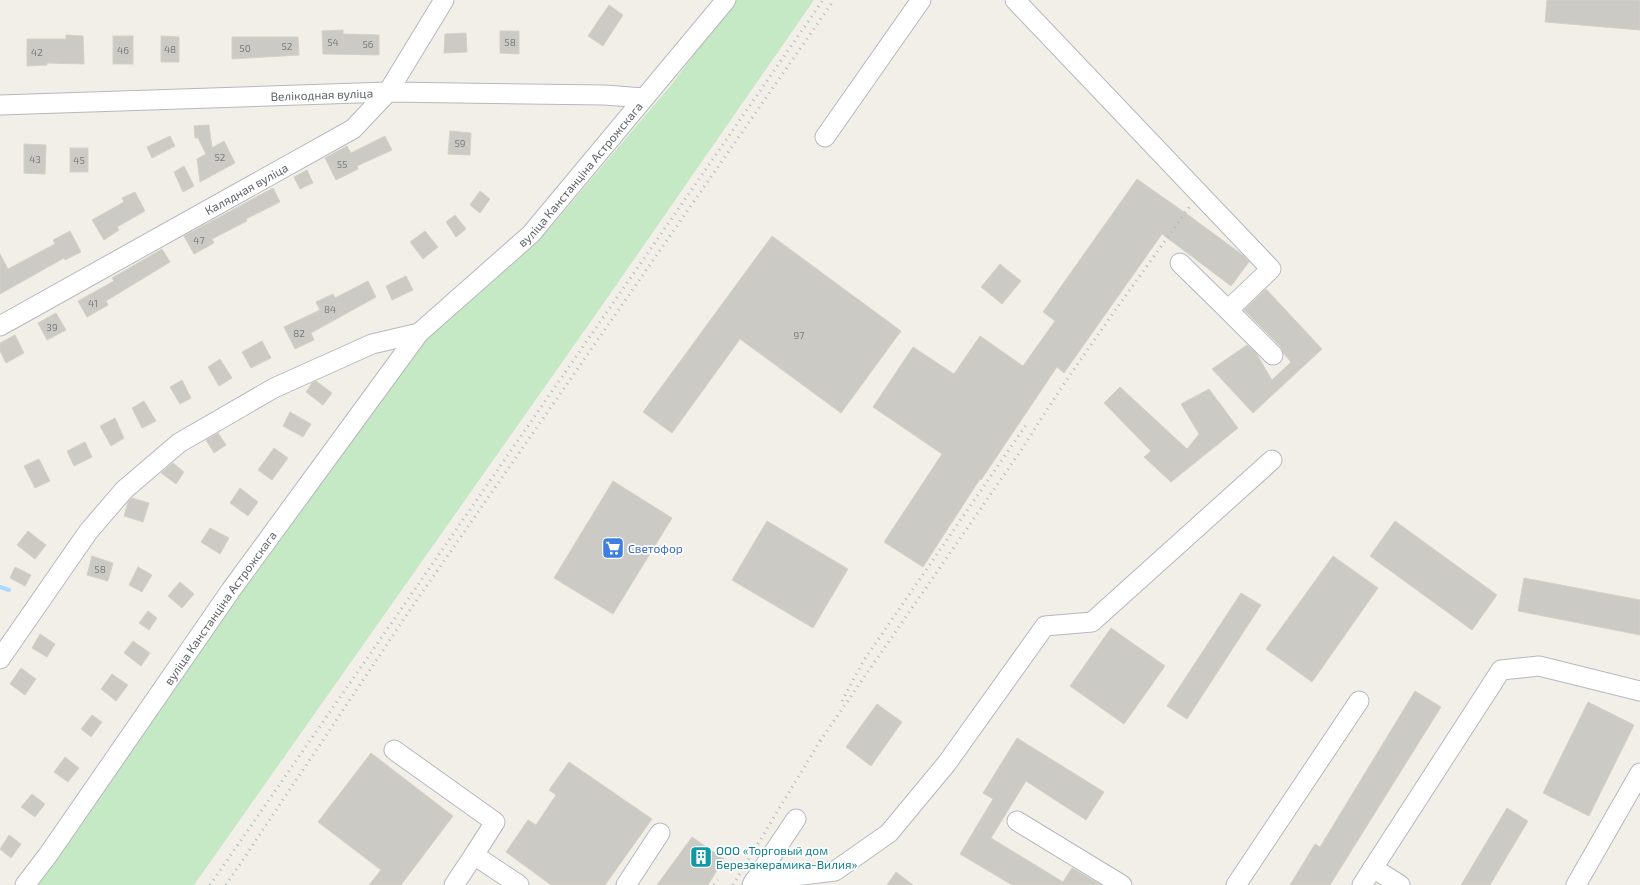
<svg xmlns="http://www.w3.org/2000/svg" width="1640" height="885" font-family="'Exo 2',sans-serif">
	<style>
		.green { fill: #c5e8c5 }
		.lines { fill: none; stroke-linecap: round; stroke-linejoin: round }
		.stream { stroke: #aadaff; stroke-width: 4 }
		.building { fill: #cccac5; stroke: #d6d1c6 }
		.minor-casing { stroke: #b5b8bc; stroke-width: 21 }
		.minor { stroke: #fff; stroke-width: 19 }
		.rail { stroke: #b6b7b8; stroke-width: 3; stroke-dasharray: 1 5; stroke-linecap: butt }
		.labels { text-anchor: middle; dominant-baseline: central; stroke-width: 3.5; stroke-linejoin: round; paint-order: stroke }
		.number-label { font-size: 10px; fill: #7a7d7f }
		.street-label { font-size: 12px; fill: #5f6368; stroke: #fff }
		.shop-label { font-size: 12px; fill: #366cbe; stroke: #fff; text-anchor: start }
		.culture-label { font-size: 12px; fill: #0d838f; stroke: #fff; text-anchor: start }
	</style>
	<rect width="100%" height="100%" fill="#f1efe8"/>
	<polygon class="green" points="735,0 814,0 601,307 194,885 36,885 260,564 425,340 550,228 672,84"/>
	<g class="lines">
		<polyline class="stream" points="0,587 9,590"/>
	</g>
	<g class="building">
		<polygon points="1547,0 1640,0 1640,30 1545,22"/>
		<polygon points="609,5 623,15 603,46 588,36"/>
		<polygon points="343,30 343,34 379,35 379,55 323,54 322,31"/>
		<polygon points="500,31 519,31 519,54 500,53"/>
		<polygon points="466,33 467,52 444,53 445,34"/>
		<polygon points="66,35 83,36 84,64 47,63 47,65 27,66 27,39 66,39"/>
		<rect x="113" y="36" width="20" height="28"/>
		<polygon points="161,36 179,37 179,62 161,62"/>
		<polygon points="232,37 298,37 299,55 232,59"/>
		<polygon points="209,125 212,148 224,141 235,163 200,182 197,159 206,154 198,138 195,138 194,126"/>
		<polygon points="450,131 471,133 470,155 448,154"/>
		<polygon points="170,136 175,146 152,158 147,147"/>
		<polygon points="385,136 392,150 357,166 358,169 336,180 325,158 347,146 351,153"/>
		<polygon points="24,144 46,145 45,174 24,173"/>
		<rect x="70" y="148" width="18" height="24"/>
		<polygon points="184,166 194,186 183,192 174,172"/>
		<polygon points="307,170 313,183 300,189 294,177"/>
		<polygon points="1137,179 1191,217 1244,256 1249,262 1231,286 1162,234 1064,373 1057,367 981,480 980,479 923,567 884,542 942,454 873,407 913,347 954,374 980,336 1023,366 1055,321 1043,312"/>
		<polygon points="273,188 280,202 246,219 247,221 212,239 214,243 194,254 184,236"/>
		<polygon points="480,191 490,199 480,213 470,205"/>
		<polygon points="135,192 145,211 117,227 119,230 104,240 92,220 124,202 122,198"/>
		<polygon points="455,215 466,229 456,237 446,222"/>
		<polygon points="70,231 81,252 65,260 64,258 0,294 0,254 8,269 55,244 53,240"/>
		<polygon points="425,231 438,247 423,259 410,242"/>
		<polygon points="772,236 901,331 841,413 740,339 672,433 643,412"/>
		<polygon points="162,249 170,262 106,301 108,305 87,317 78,301 114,281 112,278"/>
		<polygon points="1000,264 1021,281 1002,304 981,287"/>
		<polygon points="406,276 413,290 392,300 386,286"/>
		<polygon points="368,281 376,297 311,333 314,340 295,349 284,327 320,310 316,302 333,294 335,298"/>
		<polygon points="1266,289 1322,349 1253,413 1212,369 1247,345 1256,353 1272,380 1291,362 1284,354 1281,347 1244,310"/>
		<polygon points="56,313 66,330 47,340 38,323"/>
		<polygon points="15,335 24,353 6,363 0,351 0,343"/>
		<polygon points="262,341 271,358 251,368 242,352"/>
		<polygon points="220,359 232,378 219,386 208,367"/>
		<polygon points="182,380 191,398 180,404 170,387"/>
		<polygon points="316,381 332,393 323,405 306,392 312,383"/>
		<polygon points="1120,387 1187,449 1199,434 1181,404 1209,389 1238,428 1171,482 1144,457 1151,451 1104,403"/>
		<polygon points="144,401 156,421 142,428 132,408"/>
		<polygon points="290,412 311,424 303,437 283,426"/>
		<polygon points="115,418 124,438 111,446 100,426"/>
		<polygon points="218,433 226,445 214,453 206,440"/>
		<polygon points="85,442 92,457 74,466 67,451"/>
		<polygon points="274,448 288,458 272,480 258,470"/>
		<polygon points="39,459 50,481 35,488 24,466"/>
		<polygon points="173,463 184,472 176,484 161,473"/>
		<polygon points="613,481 672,518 613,614 554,578"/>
		<polygon points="240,488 258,502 248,516 230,503"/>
		<polygon points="132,498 149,503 143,522 124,516 128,502"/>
		<polygon points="767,521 848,569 813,628 732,580"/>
		<polygon points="1395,521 1497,595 1472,630 1370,556"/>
		<polygon points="210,528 229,538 220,554 201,542"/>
		<polygon points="28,531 46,545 35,559 17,545"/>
		<polygon points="92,556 113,563 108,581 87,575"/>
		<polygon points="1333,556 1378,588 1312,682 1266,649"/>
		<polygon points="15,567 31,575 25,586 10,578"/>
		<polygon points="138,567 152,575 142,592 129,585"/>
		<polygon points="1524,578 1640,600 1640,635 1518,611"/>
		<polygon points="180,582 194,594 182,608 168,596"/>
		<polygon points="1241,593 1261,605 1187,719 1167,706"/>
		<polygon points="148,611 157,618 149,630 139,623"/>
		<polygon points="1111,628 1165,666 1124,724 1070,686"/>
		<polygon points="40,634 55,644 47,657 32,648"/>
		<polygon points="133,641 150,653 141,666 124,653"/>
		<polygon points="21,668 36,679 25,695 10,684"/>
		<polygon points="112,674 128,685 116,701 101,689"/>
		<polygon points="1415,691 1441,707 1330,885 1290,885 1315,844 1320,847"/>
		<polygon points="1588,702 1634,725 1589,816 1543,793"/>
		<polygon points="877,704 902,722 871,766 846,747"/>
		<polygon points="92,715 102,722 91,737 81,729"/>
		<polygon points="1017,738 1104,792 1086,820 1026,781 991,838 1063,882 1072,868 1101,885 1012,885 960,854 993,799 983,793"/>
		<polygon points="371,753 453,816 401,885 369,885 381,870 318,822"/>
		<polygon points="65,757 79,768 68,782 54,772"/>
		<polygon points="569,762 652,819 605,885 551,885 506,852 528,820 536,825 556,795 549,790"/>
		<polygon points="32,794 45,804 35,817 21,807"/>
		<polygon points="1507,808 1528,821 1490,885 1461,885"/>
		<polygon points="9,835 21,844 11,858 0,849"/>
		<polygon points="692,837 724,859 708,885 657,885"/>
		<polygon points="896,872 913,885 887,885"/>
	</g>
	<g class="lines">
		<g class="minor-casing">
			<g id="minor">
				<polyline points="1015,0 1271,269 1228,310 1180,263"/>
				<path id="s1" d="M 0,105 L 388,92 L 604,95 L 644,98"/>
				<polyline points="825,137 921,0"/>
				<polyline points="1228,310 1273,355"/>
				<path id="s2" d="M 0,326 L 353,129 L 388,92 L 444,0"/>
				<polyline points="0,659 88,532 124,490 179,443 274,388 372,344 419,333"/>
				<polyline points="394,750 495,822 474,855 519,885"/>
				<polyline points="1017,821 1122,885"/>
				<polyline points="1373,868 1400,885"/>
				<polyline points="754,881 835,871 889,833 947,763 1045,626 1092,622 1272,460"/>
				<path id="s3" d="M 25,885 L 48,855 L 231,590 L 419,333 L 531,234 L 726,0"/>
				<polyline points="454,885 474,855"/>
				<polyline points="626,885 660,833"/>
				<polyline points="752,885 796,819"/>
				<polyline points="1236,885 1359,701"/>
				<polyline points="1362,885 1501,670 1539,666 1640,691"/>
				<polyline points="1576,885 1640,773"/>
			</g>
		</g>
		<use href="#minor" class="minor"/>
		<g class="rail">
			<polyline points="842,701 864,660 1026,425"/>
			<path d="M 820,741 L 1022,449 C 1074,365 1133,286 1190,206"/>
			<polyline points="210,885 823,0"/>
			<polyline points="226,885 412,607 834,0"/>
			<polyline points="714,885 718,880"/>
			<polyline points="733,885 823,736"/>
		</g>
	</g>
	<defs>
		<g id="supermarket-square" transform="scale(1.15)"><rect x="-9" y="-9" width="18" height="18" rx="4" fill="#3f7fe0" stroke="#fff"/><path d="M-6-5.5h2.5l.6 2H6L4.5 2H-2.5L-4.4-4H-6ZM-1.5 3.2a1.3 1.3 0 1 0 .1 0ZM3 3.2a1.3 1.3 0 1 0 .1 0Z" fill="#fff"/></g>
		<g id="building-square" transform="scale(1.15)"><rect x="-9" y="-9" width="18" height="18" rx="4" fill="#0f9aa8" stroke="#fff"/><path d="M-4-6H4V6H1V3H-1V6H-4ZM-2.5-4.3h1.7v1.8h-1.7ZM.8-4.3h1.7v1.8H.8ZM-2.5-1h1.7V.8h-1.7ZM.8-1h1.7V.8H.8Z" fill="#fff"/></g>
	</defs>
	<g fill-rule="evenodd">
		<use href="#supermarket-square" x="613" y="548"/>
		<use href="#building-square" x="701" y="857"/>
	</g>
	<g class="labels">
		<g class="number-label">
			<text x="333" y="42">54</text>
			<text x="510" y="42">58</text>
			<text x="368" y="44">56</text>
			<text x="287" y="46">52</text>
			<text x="245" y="48">50</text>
			<text x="170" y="49">48</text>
			<text x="123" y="50">46</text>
			<text x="37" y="52">42</text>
			<text x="460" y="143">59</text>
			<text x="220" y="157">52</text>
			<text x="35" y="159">43</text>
			<text x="79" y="160">45</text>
			<text x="342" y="164">55</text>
			<text x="199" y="240">47</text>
			<text x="93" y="303">41</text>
			<text x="330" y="309">84</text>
			<text x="52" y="327">39</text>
			<text x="299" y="333">82</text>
			<text x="799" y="335">97</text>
			<text x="100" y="569">58</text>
		</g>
		<g class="street-label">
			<text stroke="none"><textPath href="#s1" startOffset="322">Велікодная вуліца</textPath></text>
			<text stroke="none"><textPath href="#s3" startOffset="905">вуліца Канстанціна Астрожскага</textPath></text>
			<text stroke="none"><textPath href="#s2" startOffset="282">Калядная вуліца</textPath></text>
			<text stroke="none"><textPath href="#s3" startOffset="339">вуліца Канстанціна Астрожскага</textPath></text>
		</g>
		<g class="shop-label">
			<text x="628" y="548">Светофор</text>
		</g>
		<g class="culture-label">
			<text x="716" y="850">ООО «Торговый дом<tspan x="716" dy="14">Березакерамика-Вилия»</tspan></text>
		</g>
	</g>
</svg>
